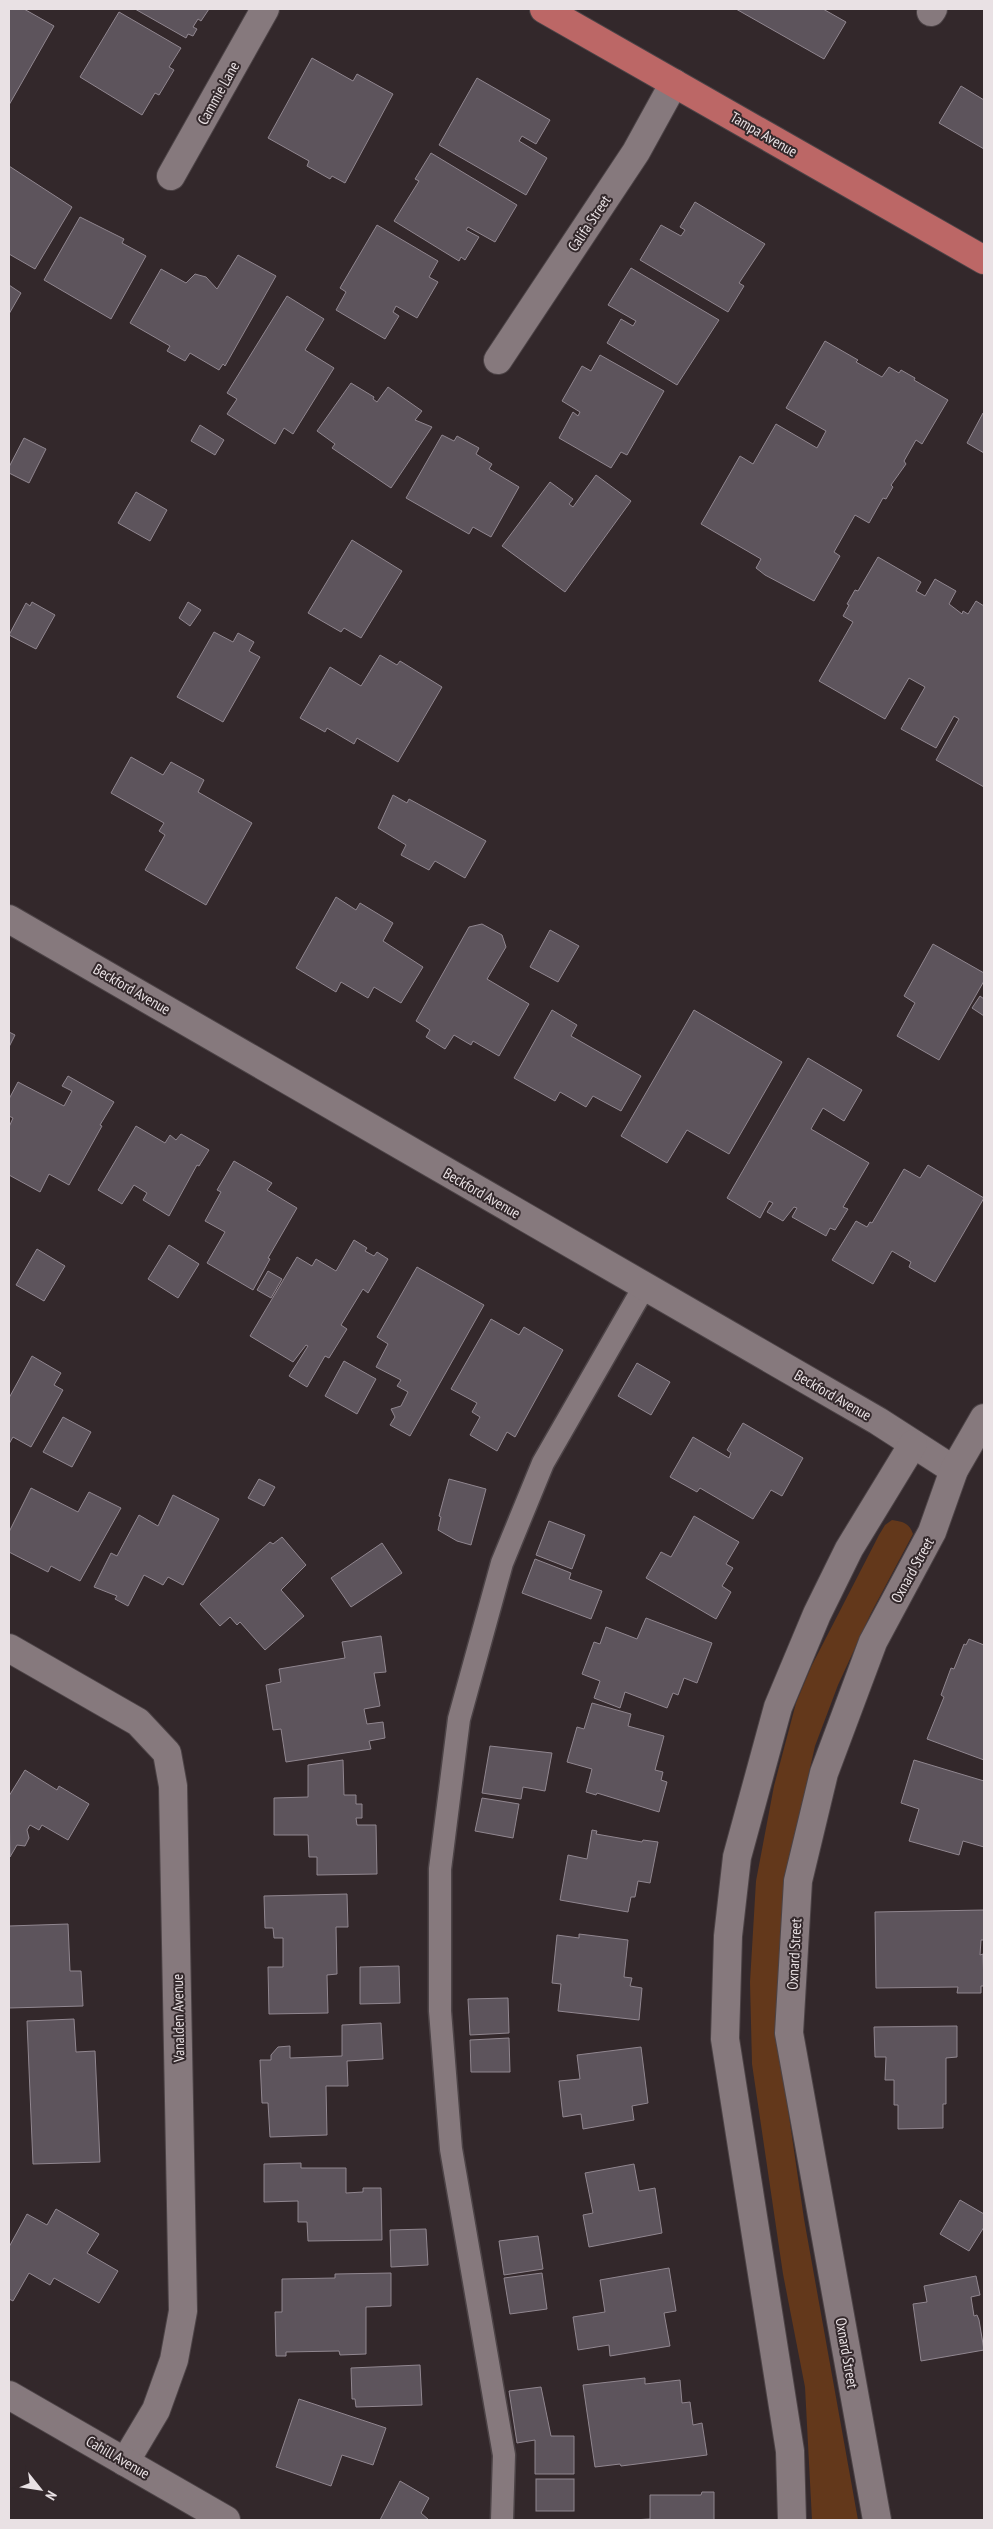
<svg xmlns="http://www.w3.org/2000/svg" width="993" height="2529" font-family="'PT Sans Narrow',sans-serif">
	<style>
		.green { fill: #63381b }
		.building { fill: #5d545c; stroke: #90868f }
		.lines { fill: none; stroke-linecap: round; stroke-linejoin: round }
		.service-casing { stroke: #4c4346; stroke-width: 25 }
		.minor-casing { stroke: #4c4346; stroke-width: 30 }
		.primary-casing { stroke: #4c4346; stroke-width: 30 }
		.service { stroke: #86797d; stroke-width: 22 }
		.minor { stroke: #86797d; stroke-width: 28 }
		.primary { stroke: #bc6766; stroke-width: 28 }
		.labels { text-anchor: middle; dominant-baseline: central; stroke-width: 4; stroke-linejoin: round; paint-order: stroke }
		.street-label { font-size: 15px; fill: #e9e1e4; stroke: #33282b }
	</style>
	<rect width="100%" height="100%" fill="#33282b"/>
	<path class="green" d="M 892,1520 C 904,1522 909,1523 913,1534 L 871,1613 L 838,1685 L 815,1746 L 791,1852 L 777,2034 L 804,2219 L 858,2520 L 812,2520 L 805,2387 L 783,2274 L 752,2064 L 750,1982 L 756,1881 L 774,1786 L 796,1703 L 812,1665 L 879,1535 L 885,1525 Z"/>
	<g class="building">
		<polygon points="9,9 24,9 54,26 9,105"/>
		<polygon points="135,9 209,9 201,21 198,19 193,27 197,29 193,36 188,34 186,38"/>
		<polygon points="736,9 823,9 846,22 824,59"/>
		<polygon points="119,12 181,48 169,67 174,70 159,95 155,93 142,115 80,77"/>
		<polygon points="312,58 353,81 357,74 393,94 345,183 332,176 330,179 307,166 309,161 268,138"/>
		<polygon points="477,78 550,120 536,144 522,136 519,141 547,158 526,195 439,145"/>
		<polygon points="961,86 984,100 984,149 939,123"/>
		<polygon points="431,153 517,205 495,242 468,227 466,230 479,237 465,260 461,257 459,261 394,221 419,181 415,179"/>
		<polygon points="9,166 72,207 35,269 9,254"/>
		<polygon points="695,202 765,244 739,283 744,286 728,312 640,260 661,225 681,236 685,230 680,227"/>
		<polygon points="80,217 124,239 122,243 146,256 111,319 44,280"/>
		<polygon points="377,225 438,261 429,277 438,282 417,318 396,306 393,312 399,316 385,339 336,310 346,292 340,288"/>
		<polygon points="238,255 276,276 225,366 223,364 219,370 190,353 185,361 167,351 170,346 130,323 161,269 186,283 195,274 206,277 217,289"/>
		<polygon points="631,268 719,320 677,385 607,343 621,319 633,326 636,321 608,305"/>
		<polygon points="9,285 21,293 9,314"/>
		<polygon points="287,296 324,319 305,350 334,368 293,434 284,428 275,444 227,414 237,399 227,393"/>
		<polygon points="825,341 858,360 856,362 882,377 889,367 899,373 901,370 915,378 914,380 948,400 922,444 916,440 904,461 906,464 891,485 893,487 886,499 883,498 869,523 855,515 834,552 840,556 814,601 765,575 756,568 761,559 701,524 740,456 753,464 776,424 817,448 826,431 786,408"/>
		<polygon points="600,355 664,391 627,455 621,452 611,468 559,438 573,412 578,416 580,412 562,401 582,366 591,371"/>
		<polygon points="351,383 374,397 373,399 377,402 388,387 422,411 415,420 432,427 391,488 332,448 335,444 317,431"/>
		<polygon points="983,413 984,414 984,453 967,443"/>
		<polygon points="200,425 224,440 215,455 191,441"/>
		<polygon points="442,435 454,441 457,436 479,448 476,454 492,464 489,469 519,487 491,537 473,527 469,534 406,498"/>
		<polygon points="24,438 46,449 29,483 9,473 9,467"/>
		<polygon points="596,475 631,501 565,592 502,546 550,482 573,499 569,504 573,507"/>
		<polygon points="136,492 167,510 150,541 118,523"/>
		<polygon points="352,540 402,571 361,638 344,628 341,632 308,613"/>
		<polygon points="878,557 921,582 916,591 925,596 935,579 956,591 949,604 962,614 963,611 968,614 976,601 984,606 984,787 936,760 959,719 954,716 936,748 901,729 925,687 909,678 885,719 819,681 853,622 843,616 849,605 847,604 855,590 858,591"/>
		<polygon points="32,602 55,615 36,649 9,635 26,603 30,606"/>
		<polygon points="188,602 201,610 190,626 179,618"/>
		<polygon points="214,632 233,642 238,633 254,642 249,651 260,657 223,722 177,697"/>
		<polygon points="380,655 397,665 400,661 442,687 398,762 357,738 354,744 327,728 325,732 300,718 330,667 361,686"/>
		<polygon points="131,757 163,775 171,762 204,780 198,792 252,823 206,905 145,870 165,835 159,831 164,823 111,793"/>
		<polygon points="393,795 407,803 409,799 486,841 465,878 435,861 429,870 401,855 406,845 378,828"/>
		<polygon points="336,897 356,910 360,903 393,923 383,941 423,967 401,1003 374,987 368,998 341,982 336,992 296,968"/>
		<polygon points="482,924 502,935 506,947 487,979 529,1004 499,1056 473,1041 471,1045 454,1035 445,1049 426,1037 430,1030 416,1021 469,927"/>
		<polygon points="550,930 579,946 558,982 530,967"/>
		<polygon points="933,944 984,973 984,981 939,1060 897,1036 915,1003 904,996"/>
		<polygon points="980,996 984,999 984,1016 972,1008"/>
		<polygon points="552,1010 577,1025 571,1036 641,1076 621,1111 593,1096 586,1107 560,1092 555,1101 514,1078"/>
		<polygon points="694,1010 782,1062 729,1154 687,1130 667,1163 621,1136"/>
		<polygon points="9,1032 15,1035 9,1047"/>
		<polygon points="808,1058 862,1090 844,1121 823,1108 811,1129 869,1163 843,1207 848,1209 835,1230 830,1228 826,1236 792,1217 797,1208 794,1207 783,1221 767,1212 773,1203 769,1201 760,1218 727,1198"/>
		<polygon points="68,1076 114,1102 100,1125 102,1126 69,1185 49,1174 40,1192 9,1175 9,1127 13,1118 9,1116 9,1099 18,1082 64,1106 72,1091 62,1086"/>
		<polygon points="136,1126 165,1143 170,1135 176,1140 181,1134 209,1150 199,1166 197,1165 169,1216 143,1200 147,1193 134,1185 122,1204 98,1190"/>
		<polygon points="234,1161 272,1183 267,1190 297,1208 268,1258 270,1259 253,1290 207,1263 225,1232 205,1221 221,1192 217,1190"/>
		<polygon points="928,1165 984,1198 935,1282 909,1267 911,1262 892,1251 873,1284 832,1260 856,1221 867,1227 870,1222 872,1223 904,1169 920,1178"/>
		<polygon points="354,1240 367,1248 365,1251 374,1256 377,1252 388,1259 368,1293 363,1289 341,1325 347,1329 329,1358 325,1356 307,1387 289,1376 308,1346 306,1345 293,1362 250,1336 297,1257 312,1266 316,1259 336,1271"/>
		<polygon points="169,1245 199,1264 178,1298 148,1279"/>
		<polygon points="37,1249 65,1266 44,1301 16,1285"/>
		<polygon points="417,1267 484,1305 410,1436 390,1425 395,1417 391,1409 401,1406 408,1392 397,1386 401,1380 376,1367 388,1344 377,1337"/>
		<polygon points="268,1271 282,1279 271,1298 257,1290"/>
		<polygon points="491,1319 519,1335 524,1327 563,1350 515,1437 507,1432 497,1451 470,1435 480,1417 472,1412 477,1403 451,1389"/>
		<polygon points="32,1356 61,1373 54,1385 63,1390 31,1447 13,1437 9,1444 9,1398"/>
		<polygon points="344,1361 376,1379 357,1414 325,1396"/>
		<polygon points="637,1363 670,1382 651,1415 618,1396"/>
		<polygon points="63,1417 91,1432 72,1467 43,1452"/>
		<polygon points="743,1423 803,1458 782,1496 771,1490 753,1519 700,1488 697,1492 670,1477 693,1437 729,1458 731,1453 727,1450"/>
		<polygon points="259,1479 275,1487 264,1506 248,1498"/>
		<polygon points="449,1479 486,1489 471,1545 457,1541 438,1530 441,1517 439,1516"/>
		<polygon points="31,1488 78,1512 89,1492 121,1508 80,1581 51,1566 48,1572 9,1552 9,1532"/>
		<polygon points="173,1495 219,1519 183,1585 168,1577 163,1585 144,1575 128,1606 115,1599 117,1596 94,1587 111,1553 117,1556 139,1515 158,1526"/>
		<polygon points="694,1516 739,1542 726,1564 733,1568 722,1586 731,1592 716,1619 646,1578 661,1552 671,1557"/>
		<polygon points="549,1521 585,1535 572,1569 536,1555"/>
		<polygon points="282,1537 306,1565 281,1590 304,1616 265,1650 240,1622 237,1625 230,1617 220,1626 200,1604 270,1542 273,1544"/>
		<polygon points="382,1543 402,1573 351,1607 331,1578"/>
		<polygon points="535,1559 571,1573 569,1579 602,1591 591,1619 522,1593"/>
		<polygon points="646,1618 712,1643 697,1683 684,1678 678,1695 673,1693 667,1708 625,1692 620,1708 594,1698 600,1681 582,1674 594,1642 600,1644 606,1627 637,1639"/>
		<polygon points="381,1636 386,1672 374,1673 380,1706 364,1709 367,1724 383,1722 385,1738 369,1741 371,1749 286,1762 281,1729 273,1730 266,1685 281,1682 279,1669 345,1658 342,1642"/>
		<polygon points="969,1639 984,1645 984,1760 927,1739 944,1697 941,1695 951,1668 954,1669 964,1644 966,1645"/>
		<polygon points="592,1703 631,1714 628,1726 664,1736 655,1770 663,1772 661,1780 667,1782 659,1812 597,1793 596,1795 586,1792 592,1769 567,1762 577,1727 584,1729"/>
		<polygon points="490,1746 552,1753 545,1791 523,1787 521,1799 482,1793"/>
		<polygon points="343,1760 344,1795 356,1795 356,1804 362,1804 362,1818 356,1818 357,1825 376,1825 377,1874 317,1875 317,1857 309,1857 308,1835 274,1835 274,1798 308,1797 308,1765"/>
		<polygon points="914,1760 984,1781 984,1847 963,1841 959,1855 909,1841 919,1809 901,1803"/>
		<polygon points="25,1770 57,1790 59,1786 89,1804 68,1840 42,1825 39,1830 30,1825 27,1830 29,1838 25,1846 17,1845 10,1857 9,1796"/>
		<polygon points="482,1798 519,1804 513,1838 475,1831"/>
		<polygon points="592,1830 597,1831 596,1834 642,1842 643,1840 658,1842 650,1883 638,1881 635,1897 631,1897 628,1912 560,1900 568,1855 587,1859"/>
		<polygon points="347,1894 348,1927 336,1927 337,1974 327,1975 328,2013 269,2014 268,1967 283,1967 283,1938 274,1938 273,1928 265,1928 264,1896"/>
		<polygon points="984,1910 984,1940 981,1940 980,1955 983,1954 984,1986 981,1986 981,1993 957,1993 958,1987 876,1988 875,1912"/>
		<polygon points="68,1924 70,1971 81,1971 83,2006 9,2008 9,1926"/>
		<polygon points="579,1934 628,1940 624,1977 632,1978 630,1986 642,1988 639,2020 558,2011 561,1984 552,1983 557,1935 579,1938"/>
		<polygon points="399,1966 400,2003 360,2004 360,1967"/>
		<polygon points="508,1998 509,2033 470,2035 468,1999"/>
		<polygon points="74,2019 76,2052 95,2051 100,2162 33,2164 27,2021"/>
		<polygon points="381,2023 383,2059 347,2061 348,2086 326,2086 327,2135 270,2137 268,2103 262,2103 260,2060 271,2060 271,2055 278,2047 290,2046 290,2058 342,2056 342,2025"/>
		<polygon points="957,2026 957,2057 946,2058 946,2104 943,2104 943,2128 898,2129 898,2105 894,2105 894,2080 885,2080 886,2057 875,2057 874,2027"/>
		<polygon points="509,2038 510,2072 471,2072 470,2040"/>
		<polygon points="641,2047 648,2103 632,2106 634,2120 583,2129 581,2114 563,2117 559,2081 580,2079 577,2055"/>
		<polygon points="301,2163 301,2168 346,2168 346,2193 363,2192 363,2188 381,2188 382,2240 308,2241 307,2222 298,2222 298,2201 264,2202 264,2164"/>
		<polygon points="634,2164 639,2191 655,2188 662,2233 589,2247 583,2215 593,2213 585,2173"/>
		<polygon points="960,2200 984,2214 984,2227 969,2251 940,2234"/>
		<polygon points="56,2209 99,2234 87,2253 118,2271 99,2303 54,2278 50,2285 29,2273 13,2301 9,2299 9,2247 27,2214 47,2225"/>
		<polygon points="426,2229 428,2265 391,2267 390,2230"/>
		<polygon points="538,2236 543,2269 504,2275 499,2241"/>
		<polygon points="669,2268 676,2311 664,2313 670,2346 610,2356 609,2345 578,2350 573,2317 605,2312 600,2280"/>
		<polygon points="391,2273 391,2306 366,2307 366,2354 340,2355 339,2351 286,2352 286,2356 276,2356 275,2312 282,2312 282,2279 335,2278 335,2274"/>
		<polygon points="542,2273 547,2309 510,2314 504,2278"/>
		<polygon points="976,2276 980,2295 971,2297 974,2316 977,2315 979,2320 984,2350 921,2361 913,2304 927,2302 924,2286"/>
		<polygon points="420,2365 422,2405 356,2407 355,2399 352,2399 351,2368"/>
		<polygon points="645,2378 645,2384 680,2380 682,2403 690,2402 693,2425 702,2423 707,2455 621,2466 620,2464 595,2467 583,2385"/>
		<polygon points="541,2387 551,2436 574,2436 574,2474 535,2474 535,2440 517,2443 509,2391"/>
		<polygon points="299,2399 386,2428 373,2465 342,2455 331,2486 276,2467"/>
		<rect x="536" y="2479" width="38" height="32"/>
		<polygon points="400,2481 429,2498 421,2513 429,2520 380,2520"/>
		<polygon points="702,2492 714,2492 714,2520 632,2520 650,2519 650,2495 701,2495"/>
	</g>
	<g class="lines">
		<g class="service-casing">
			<polyline id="service" points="502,2520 504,2455 451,2149 440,2011 440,1869 459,1719 502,1563 543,1463 644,1287"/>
		</g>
		<g class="minor-casing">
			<g id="minor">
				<polyline points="931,12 933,9"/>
				<polyline points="171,176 265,9"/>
				<polyline points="498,360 636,152 674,83"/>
				<polyline points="9,919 878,1421 954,1470"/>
				<polyline points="9,1648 138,1722 167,1753 173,1786 183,2311 174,2360 156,2410 125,2462"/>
				<polyline points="9,2395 226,2520"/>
				<polyline points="792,2520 790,2451 725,2039 728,1936 737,1857 778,1707 817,1614 849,1549 913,1444"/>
				<polyline points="877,2520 789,2033 798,1881 824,1773 873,1642 932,1532 954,1470 984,1418"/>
			</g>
		</g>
		<g class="primary-casing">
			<polyline id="primary" points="544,9 984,260"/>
		</g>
		<use href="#service" class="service"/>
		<use href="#minor" class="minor"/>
		<use href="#primary" class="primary"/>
	</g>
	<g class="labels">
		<g class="street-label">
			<text transform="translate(218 93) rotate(-61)">Cammie Lane</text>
			<text transform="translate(764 134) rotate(30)">Tampa Avenue</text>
			<text transform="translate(589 223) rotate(-56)">Califa Street</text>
			<text transform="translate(132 989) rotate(30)">Beckford Avenue</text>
			<text transform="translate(482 1193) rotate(30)">Beckford Avenue</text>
			<text transform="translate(833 1395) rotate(30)">Beckford Avenue</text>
			<text transform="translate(912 1570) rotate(-61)">Oxnard Street</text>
			<text transform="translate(794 1954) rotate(-87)">Oxnard Street</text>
			<text transform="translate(178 2018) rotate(-91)">Vanalden Avenue</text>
			<text transform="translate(847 2353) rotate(80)">Oxnard Street</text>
			<text transform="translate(118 2457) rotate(30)">Cahill Avenue</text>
		</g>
	</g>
	<rect width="993" height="2529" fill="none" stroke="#e9e1e4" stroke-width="20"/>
	<g transform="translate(40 2489) rotate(120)" stroke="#33282b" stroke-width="4" paint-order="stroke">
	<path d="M0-4L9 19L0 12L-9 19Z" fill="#e9e1e4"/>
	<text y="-8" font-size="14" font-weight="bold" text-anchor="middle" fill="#e9e1e4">N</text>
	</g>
</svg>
